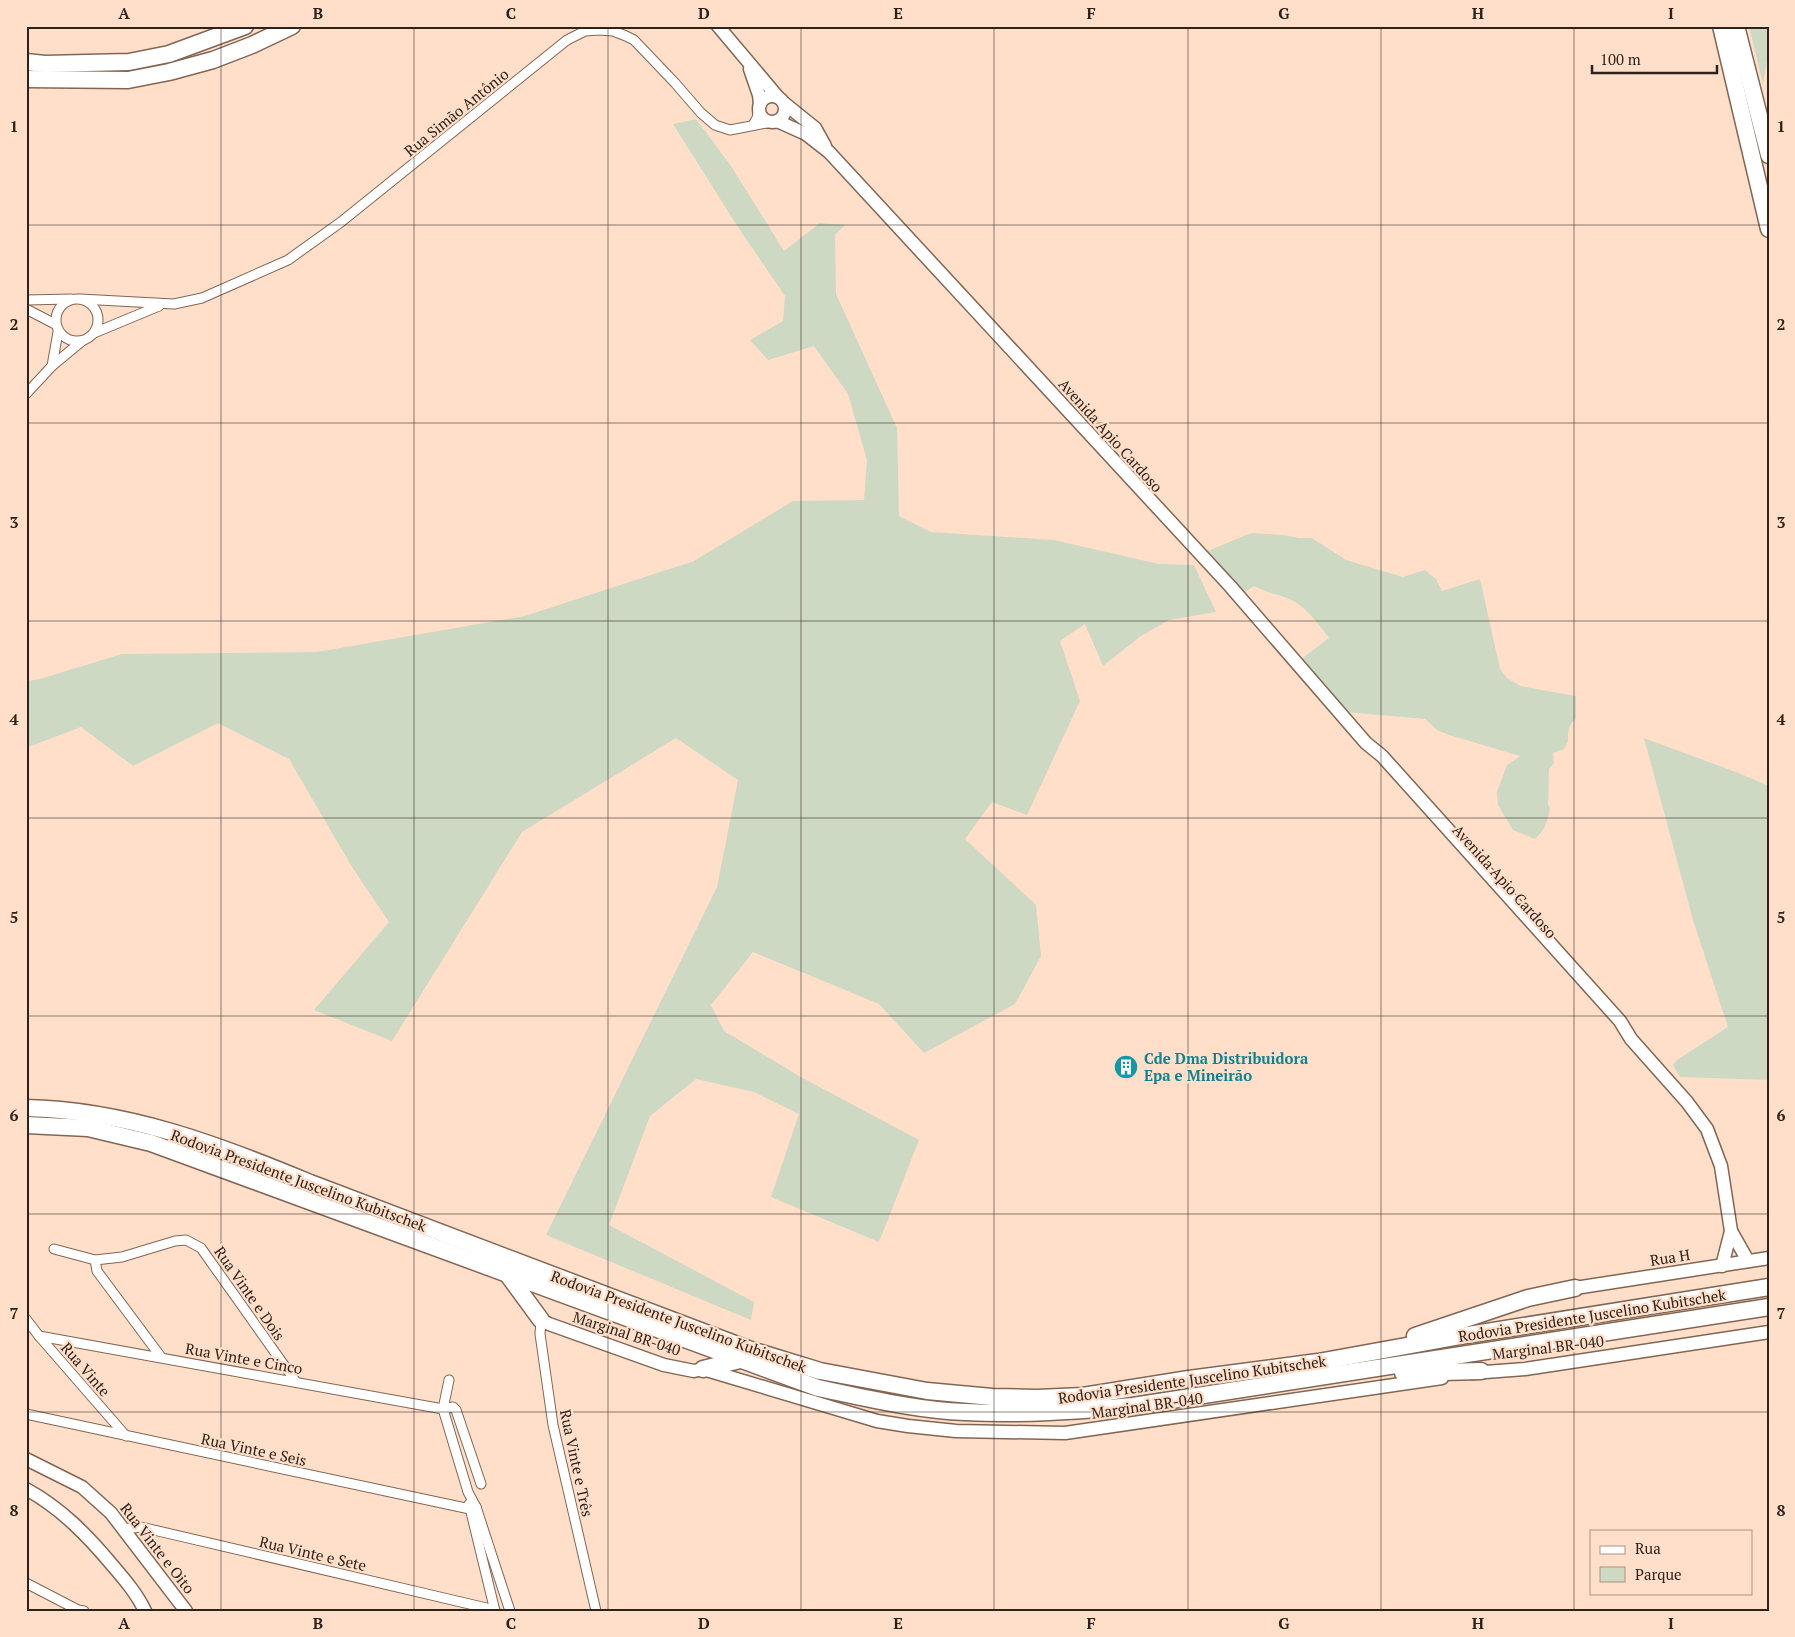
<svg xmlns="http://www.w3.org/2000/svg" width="1795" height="1637" font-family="'PT Serif',serif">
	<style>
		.green { fill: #cdd9c3 }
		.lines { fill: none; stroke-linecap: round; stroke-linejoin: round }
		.street-casing { stroke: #826653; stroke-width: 11 }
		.secondary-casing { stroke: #826653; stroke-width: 15 }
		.highway-casing { stroke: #826653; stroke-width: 19 }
		.street { stroke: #fff; stroke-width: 9 }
		.secondary { stroke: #fff; stroke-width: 12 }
		.highway { stroke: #fff; stroke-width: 16 }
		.grid { fill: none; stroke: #2e221a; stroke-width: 1; stroke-opacity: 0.55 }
		.labels { text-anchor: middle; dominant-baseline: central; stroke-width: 4.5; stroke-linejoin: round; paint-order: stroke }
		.street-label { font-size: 15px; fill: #2e221a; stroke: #ffdfc9 }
		.culture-label { font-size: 15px; font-weight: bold; fill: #0d838f; stroke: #ffdfc9; text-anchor: start }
		.neatline { fill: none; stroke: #2e221a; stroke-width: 2 }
		.grid-label { font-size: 16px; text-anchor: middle; font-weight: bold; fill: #2e221a }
	</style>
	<rect width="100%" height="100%" fill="#ffdfc9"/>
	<g class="green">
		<polygon points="1749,26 1769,26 1769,49 1763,84"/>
		<polygon points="696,119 731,166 784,251 820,223 845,225 835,235 836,294 897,428 899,516 931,532 1054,540 1159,564 1194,565 1216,612 1169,620 1141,636 1103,666 1085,624 1060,641 1080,701 1027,815 992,802 965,839 1036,905 1041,956 1015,1004 924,1053 879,1004 753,952 711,1005 724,1031 799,1076 919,1140 879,1242 771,1197 799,1114 754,1092 696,1079 650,1116 609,1225 754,1302 751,1320 546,1235 717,887 738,780 676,738 522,832 392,1041 314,1010 389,922 352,867 289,759 218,723 133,766 81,727 26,748 26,681 40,679 122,654 317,652 525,616 694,561 793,501 864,500 867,460 848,394 814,346 768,360 750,340 783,321 785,296 736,224 673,124"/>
		<path d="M 1251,533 L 1283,535 L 1299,538 L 1312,538 L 1346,560 L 1403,577 L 1425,570 L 1436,579 L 1442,591 L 1480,579 L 1500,669 L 1507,678 L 1520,686 L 1576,696 L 1576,719 C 1568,725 1568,732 1568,742 L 1564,749 L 1553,753 L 1554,763 L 1549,769 L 1548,804 L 1550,808 C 1548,820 1545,830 1535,839 L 1513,830 L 1498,805 L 1497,792 L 1507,765 L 1520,756 L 1449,735 L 1437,730 L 1425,719 L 1346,712 L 1300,660 L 1329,638 C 1318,623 1305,605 1287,598 C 1275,594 1266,592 1254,586 L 1242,594 L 1203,553 Z"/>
		<polygon points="1644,738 1741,774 1769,786 1769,1080 1680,1077 1673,1065 1677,1060 1728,1027 1693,920"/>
	</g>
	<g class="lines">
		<g class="street-casing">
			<g id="street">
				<polyline points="753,125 757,118 759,109"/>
				<circle cx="77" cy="320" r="21"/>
				<polyline points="80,299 174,304 202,298 288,260 341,222 567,40 585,31 599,30 613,31 626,36 634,40 675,83 701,113 715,125 730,130 772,122"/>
				<polyline points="26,300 71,299"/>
				<polyline points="26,309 55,324"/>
				<polyline points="94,333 159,306"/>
				<polyline points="52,366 58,332"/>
				<polyline points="26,394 52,366 82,341"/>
				<polyline points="54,1249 95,1260 122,1257 175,1241 186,1240 201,1248 296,1382"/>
				<polyline points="95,1260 97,1271 161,1357"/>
				<polyline points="26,1319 39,1336 126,1436"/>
				<polyline points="541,1320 540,1334 553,1425 596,1611"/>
				<polyline points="39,1336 443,1409 453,1407 456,1410 481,1484"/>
				<polyline points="449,1380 443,1409 468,1492 476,1507 510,1611"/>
				<polyline points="26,1414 470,1509 476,1507"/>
				<polyline points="469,1504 495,1611"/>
				<polyline points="125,1529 141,1527 495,1610"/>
				<polyline points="26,1583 78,1610 84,1611"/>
			</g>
		</g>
		<g class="secondary-casing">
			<g id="secondary">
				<polyline points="718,26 777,96"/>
				<polyline points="750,69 759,95 760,104"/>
				<circle cx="772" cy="109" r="13"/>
				<polyline points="784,103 815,128 825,146"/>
				<polyline points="777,121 806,134 829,152 1230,586 1366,743 1382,756 1620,1021 1631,1039 1687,1102 1707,1129 1721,1166 1731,1231 1748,1261"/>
				<polyline points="1722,1266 1731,1231"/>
				<polyline points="1575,1288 1769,1258"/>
				<polyline points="541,1320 549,1324 664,1365 694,1371 703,1369 877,1421 908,1426 956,1431 1065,1433 1442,1378"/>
				<polyline points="1472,1373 1525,1369 1769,1332"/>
				<polyline points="26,1459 82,1487 111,1513 186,1611"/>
				<path d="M 26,1489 C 61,1508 88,1536 113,1566 C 125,1580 137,1594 145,1611"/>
			</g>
		</g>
		<g class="highway-casing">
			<g id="highway">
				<polyline points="1721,26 1769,229"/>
				<polyline points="1736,26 1769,155"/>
				<polyline points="26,62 45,64 129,62 169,54 245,26"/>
				<polyline points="26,79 128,80 169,72 213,60 252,45 292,26"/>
				<path d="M 26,1108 C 126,1110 219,1145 310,1183 L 748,1349 L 820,1371 L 927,1391 L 992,1397 L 1037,1398 L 1083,1396 L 1189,1379 L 1318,1362 L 1461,1336 L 1769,1287"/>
				<path d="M 26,1125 L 88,1128 L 151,1143 L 818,1388 C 866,1398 916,1410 965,1412 C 1021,1415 1077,1411 1133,1406 L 1769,1307"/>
				<polyline points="508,1275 541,1320"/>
				<polyline points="1415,1336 1528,1298 1575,1288"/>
				<polyline points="703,1369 740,1360"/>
				<polyline points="1403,1373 1481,1371"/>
			</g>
		</g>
		<use href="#street" class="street"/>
		<use href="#secondary" class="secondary"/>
		<use href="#highway" class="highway"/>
	</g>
	<path class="grid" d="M 221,26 L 221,1611M 414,26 L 414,1611M 608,26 L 608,1611M 801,26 L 801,1611M 994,26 L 994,1611M 1188,26 L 1188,1611M 1381,26 L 1381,1611M 1574,26 L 1574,1611M 26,225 L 1769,225M 26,423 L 1769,423M 26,621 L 1769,621M 26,818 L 1769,818M 26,1016 L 1769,1016M 26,1214 L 1769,1214M 26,1412 L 1769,1412"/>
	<defs>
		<g id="building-disc" transform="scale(1.25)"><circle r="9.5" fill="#0f9aa8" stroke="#ffdfc9"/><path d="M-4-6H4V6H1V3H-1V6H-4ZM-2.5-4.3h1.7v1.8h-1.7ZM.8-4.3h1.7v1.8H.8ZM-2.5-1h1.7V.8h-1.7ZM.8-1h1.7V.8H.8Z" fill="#fff"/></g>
	</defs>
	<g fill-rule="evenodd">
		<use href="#building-disc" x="1126" y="1067"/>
	</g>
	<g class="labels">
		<g class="street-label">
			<text transform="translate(456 112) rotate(-39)">Rua Simão Antônio</text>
			<text transform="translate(1111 435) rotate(48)">Avenida Apio Cardoso</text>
			<text transform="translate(1505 881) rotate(48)">Avenida Apio Cardoso</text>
			<text transform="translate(299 1180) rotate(20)">Rodovia Presidente Juscelino Kubitschek</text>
			<text transform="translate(1670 1257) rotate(-9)">Rua H</text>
			<text transform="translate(250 1293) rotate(55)">Rua Vinte e Dois</text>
			<text transform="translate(1592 1315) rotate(-9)">Rodovia Presidente Juscelino Kubitschek</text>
			<text transform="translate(679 1321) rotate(20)">Rodovia Presidente Juscelino Kubitschek</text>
			<text transform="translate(627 1333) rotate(18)">Marginal BR-040</text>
			<text transform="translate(1548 1347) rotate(-7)">Marginal BR-040</text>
			<text transform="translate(244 1358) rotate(10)">Rua Vinte e Cinco</text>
			<text transform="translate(86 1369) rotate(49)">Rua Vinte</text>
			<text transform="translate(1192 1379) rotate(-8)">Rodovia Presidente Juscelino Kubitschek</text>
			<text transform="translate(1147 1405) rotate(-8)">Marginal BR-040</text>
			<text transform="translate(254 1449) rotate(12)">Rua Vinte e Seis</text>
			<text transform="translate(577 1463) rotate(78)">Rua Vinte e Três</text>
			<text transform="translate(158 1548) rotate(52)">Rua Vinte e Oito</text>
			<text transform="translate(313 1553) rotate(13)">Rua Vinte e Sete</text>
		</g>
		<g class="culture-label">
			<text x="1144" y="1058">Cde Dma Distribuidora<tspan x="1144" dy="17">Epa e Mineirão</tspan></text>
		</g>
	</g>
	<rect width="1795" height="1637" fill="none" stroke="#ffdfc9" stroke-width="55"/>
	<rect x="1590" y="1530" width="162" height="65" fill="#ffdfc9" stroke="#ab9383"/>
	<rect x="1600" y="1546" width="25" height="8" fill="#ffffff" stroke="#ab9383"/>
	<text x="1635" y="1554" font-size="15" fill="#2e221a">Rua</text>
	<rect x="1600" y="1567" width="25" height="15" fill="#cdd9c3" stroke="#ab9383"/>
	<text x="1635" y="1580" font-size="15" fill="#2e221a">Parque</text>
	<path d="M1592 65v8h125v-8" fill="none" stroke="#2e221a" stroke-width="2.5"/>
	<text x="1600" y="65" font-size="15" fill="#2e221a" stroke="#ffdfc9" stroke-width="4" paint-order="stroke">100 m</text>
	<rect x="28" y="28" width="1740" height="1582" class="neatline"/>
	<g class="grid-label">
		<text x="124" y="19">A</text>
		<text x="318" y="19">B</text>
		<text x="511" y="19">C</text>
		<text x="704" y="19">D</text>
		<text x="898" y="19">E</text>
		<text x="1091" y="19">F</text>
		<text x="1284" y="19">G</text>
		<text x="1478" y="19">H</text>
		<text x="1671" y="19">I</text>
		<text x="14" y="132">1</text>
		<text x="1781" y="132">1</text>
		<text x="14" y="330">2</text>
		<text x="1781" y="330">2</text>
		<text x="14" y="528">3</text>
		<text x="1781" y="528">3</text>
		<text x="14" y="725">4</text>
		<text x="1781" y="725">4</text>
		<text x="14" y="923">5</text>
		<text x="1781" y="923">5</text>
		<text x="14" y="1121">6</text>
		<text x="1781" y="1121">6</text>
		<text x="14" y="1319">7</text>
		<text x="1781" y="1319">7</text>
		<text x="14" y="1516">8</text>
		<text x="1781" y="1516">8</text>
		<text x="124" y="1629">A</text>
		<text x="318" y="1629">B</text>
		<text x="511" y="1629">C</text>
		<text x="704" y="1629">D</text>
		<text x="898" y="1629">E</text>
		<text x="1091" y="1629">F</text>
		<text x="1284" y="1629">G</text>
		<text x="1478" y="1629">H</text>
		<text x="1671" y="1629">I</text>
	</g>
</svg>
